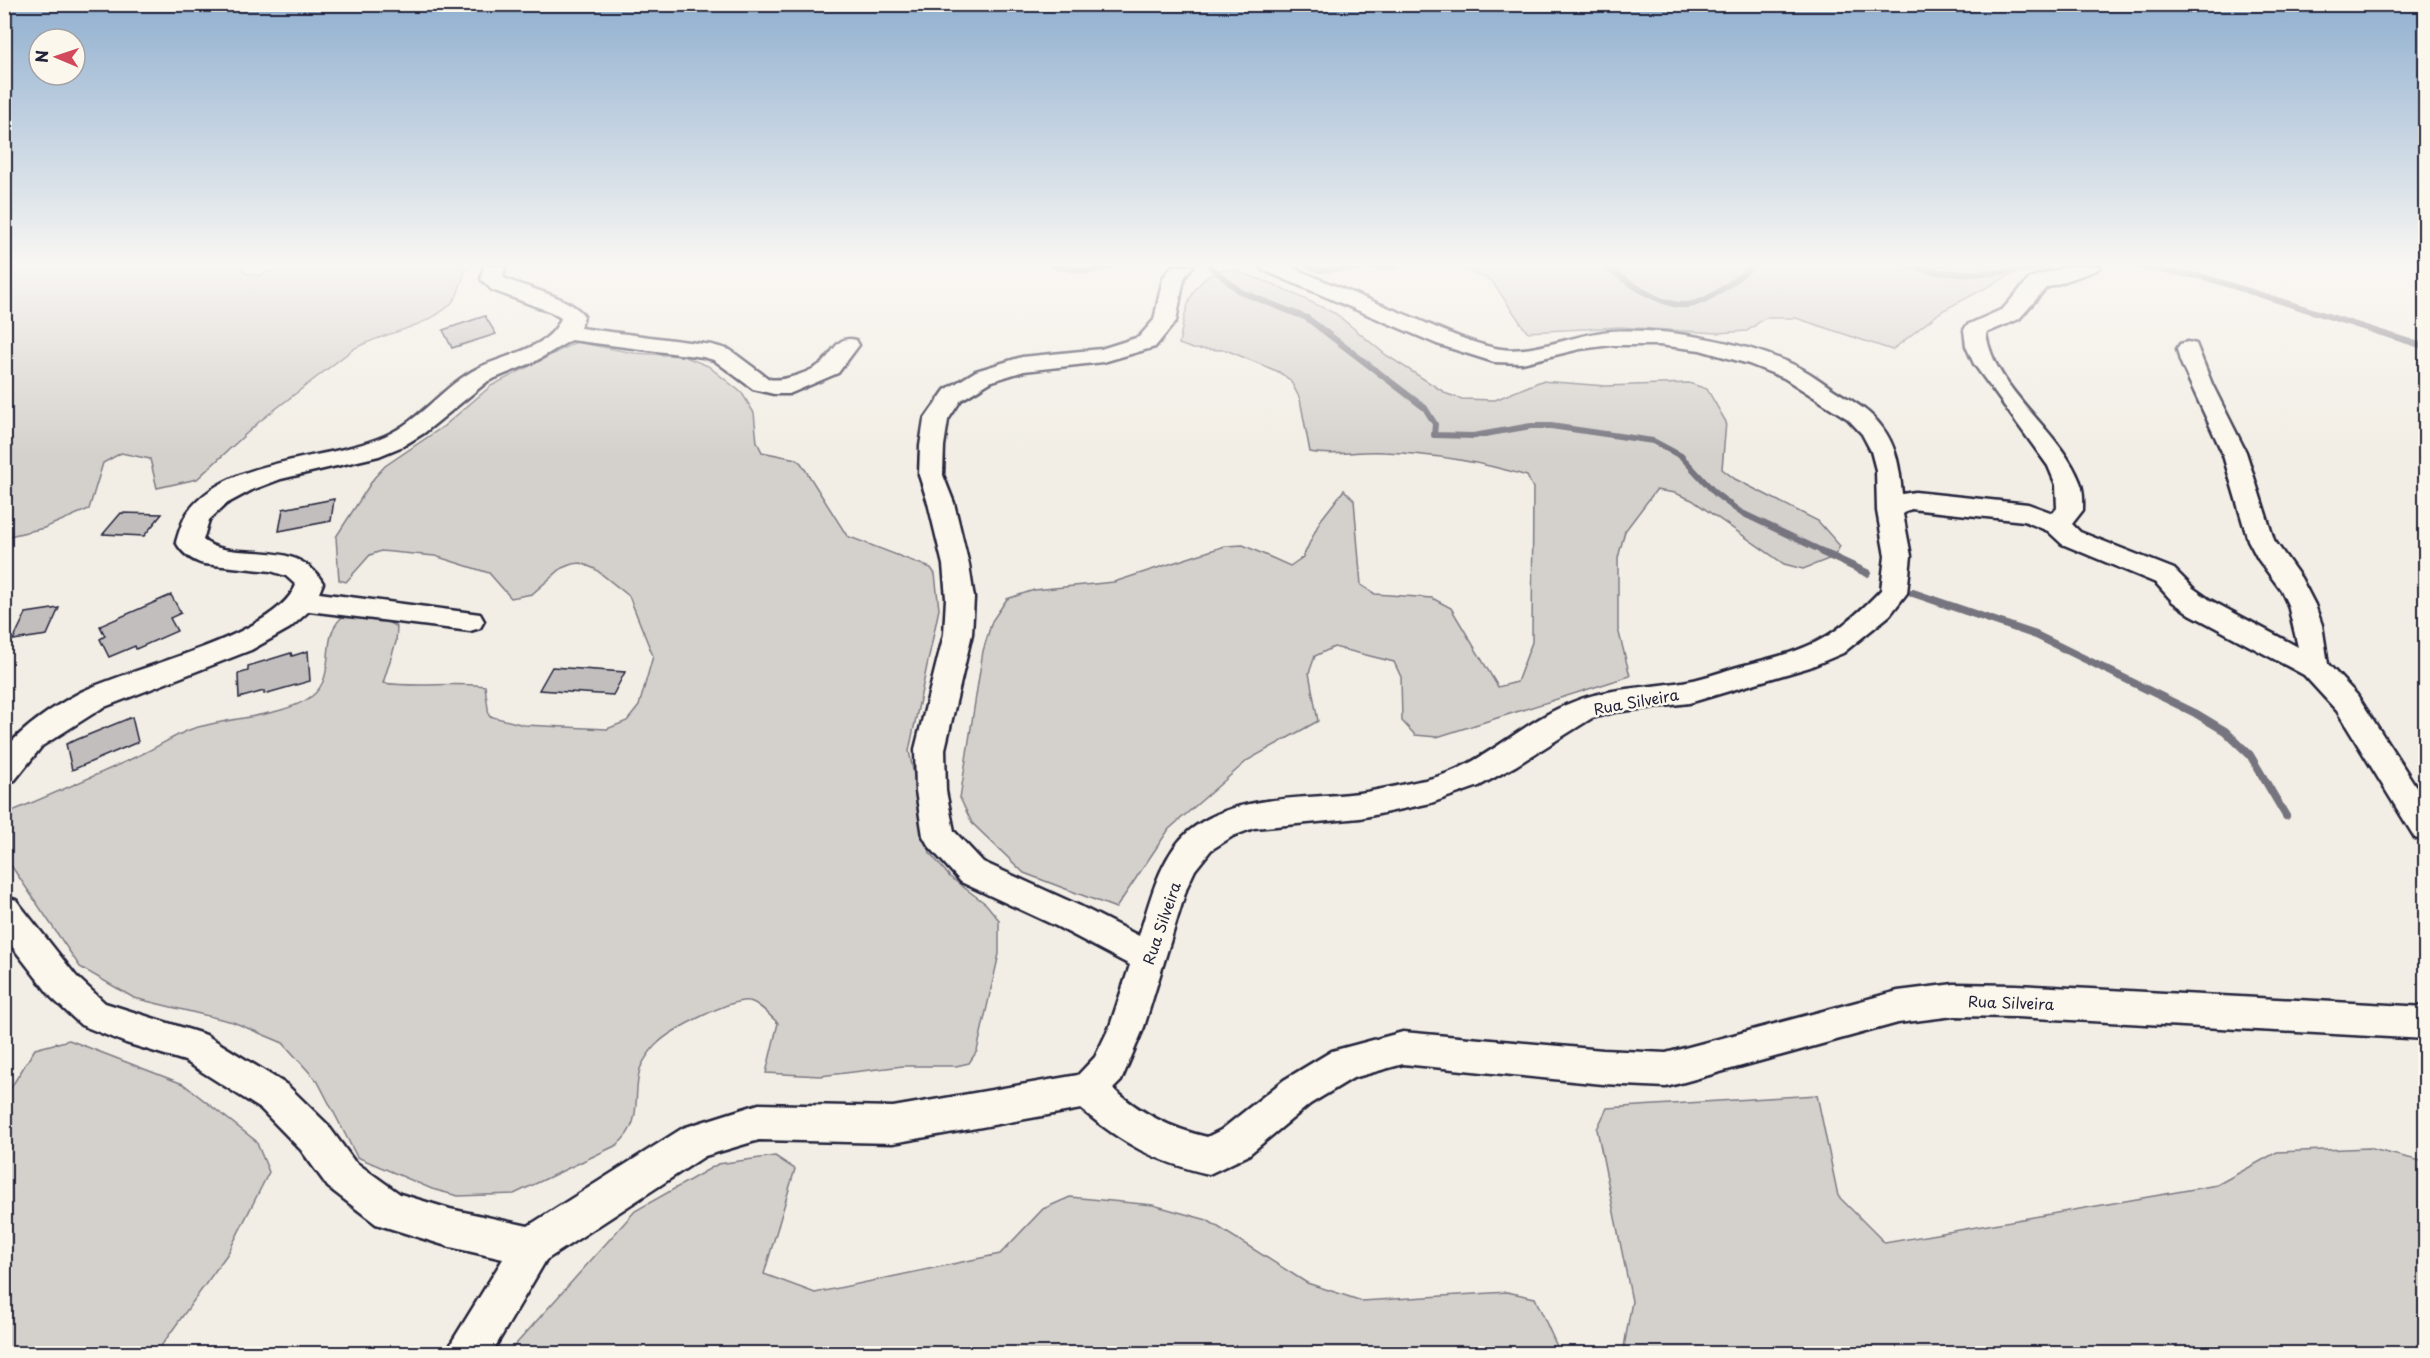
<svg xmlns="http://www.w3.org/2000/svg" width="2430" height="1358" font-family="'Playpen Sans',sans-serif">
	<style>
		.green { fill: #d4d1cc; stroke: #7b7a84; stroke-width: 1.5 }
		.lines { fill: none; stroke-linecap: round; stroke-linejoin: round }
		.stream-far1 { stroke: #76747f; stroke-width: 6 }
		.stream { stroke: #76747f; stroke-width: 8 }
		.building { fill: #c2bebe; stroke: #22223b; stroke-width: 1.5 }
		.minor-casing { stroke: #22223b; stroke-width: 5 }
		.minor { fill: #fbf7ec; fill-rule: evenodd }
		.labels { text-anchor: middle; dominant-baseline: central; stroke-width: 5; stroke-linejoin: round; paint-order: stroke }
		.street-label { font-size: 15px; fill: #22223b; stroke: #fbf7ec }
	</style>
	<rect width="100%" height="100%" fill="#f2eee5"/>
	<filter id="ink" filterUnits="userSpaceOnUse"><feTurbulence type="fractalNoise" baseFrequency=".0167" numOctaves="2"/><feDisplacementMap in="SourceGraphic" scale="12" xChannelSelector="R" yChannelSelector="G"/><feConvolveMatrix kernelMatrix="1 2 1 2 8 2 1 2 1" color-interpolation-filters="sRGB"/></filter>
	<g filter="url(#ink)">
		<g class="green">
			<path d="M 5,266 L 240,266 L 246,273 L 259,276 L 283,266 L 463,266 L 466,270 C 462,278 460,289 456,297 C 437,327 381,332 352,350 L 260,421 L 197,479 L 157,488 L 150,459 L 121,453 L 103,463 L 89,509 L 44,528 L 5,537 Z"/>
			<polygon points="1453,266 2016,266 2016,272 1942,311 1892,350 1796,318 1765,318 1747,331 1717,333 1620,327 1527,332 1491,280"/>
			<path d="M 1219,270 L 1233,270 L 1273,284 L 1336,314 L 1386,355 L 1447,394 L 1462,399 L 1495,400 L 1541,381 L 1606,386 L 1689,383 L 1707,389 L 1726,422 L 1722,469 L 1735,479 L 1818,521 L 1840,546 L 1834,557 L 1803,569 L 1784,564 L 1692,500 L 1675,493 L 1656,490 L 1625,531 L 1618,558 L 1618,629 L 1630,676 L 1437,737 L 1415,735 L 1402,721 L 1401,677 L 1394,662 L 1334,647 L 1315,656 L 1309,673 L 1318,721 L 1248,760 L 1169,829 L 1116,908 L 1024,873 L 972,823 L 960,798 L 983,651 L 992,621 L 1007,599 L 1034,590 L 1114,582 L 1225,546 L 1243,545 L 1290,566 L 1303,557 L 1320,521 L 1344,490 L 1354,500 L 1361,585 L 1375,594 L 1432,598 L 1451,608 L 1498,687 L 1517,682 L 1532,642 L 1533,488 L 1527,476 C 1481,462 1433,454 1384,452 C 1359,450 1335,457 1310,452 L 1300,399 L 1290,380 L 1279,372 L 1226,350 L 1193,349 L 1179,344 C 1185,313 1187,284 1219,270 Z"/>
			<path d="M 576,342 L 634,353 L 683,356 L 708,366 L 742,393 L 754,413 L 757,442 L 762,452 L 796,459 L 801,463 L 847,536 L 931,568 L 935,574 L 939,609 L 909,751 L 930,853 L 950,877 L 986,904 L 999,920 L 999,954 L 977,1051 L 969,1063 L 956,1066 L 903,1066 L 820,1076 L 766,1073 L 778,1023 C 770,1016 758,1002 749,1001 C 732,998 671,1030 658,1043 C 652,1048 643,1061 640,1069 C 632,1099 644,1122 617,1145 L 514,1194 L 458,1196 L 432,1189 L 357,1157 L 318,1082 L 283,1043 L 233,1022 L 134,998 L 80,967 L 10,864 L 10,812 C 55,793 100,774 144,753 C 159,746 174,736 189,730 C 222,718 285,717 312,696 C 339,675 317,634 345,615 L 382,619 L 397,627 L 396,642 L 383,683 C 417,688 451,682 485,686 L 489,716 L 524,725 L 607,729 L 627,721 L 639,706 L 653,656 L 629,596 L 595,569 L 581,563 L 572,564 L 562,568 L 532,594 L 511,598 L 489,573 L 435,556 L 381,551 L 370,555 L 346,582 L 339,580 L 336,537 L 374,478 L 385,466 L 444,426 L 491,386 Z"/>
			<polygon points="69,1040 183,1084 256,1141 269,1172 228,1253 156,1353 5,1353 5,1097 35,1049"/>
			<polygon points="1817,1095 1838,1196 1885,1243 2217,1185 2277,1152 2368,1148 2425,1162 2425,1353 1623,1353 1632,1301 1597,1129 1607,1108"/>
			<polygon points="775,1156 795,1169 764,1274 815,1293 1000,1254 1043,1209 1070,1197 1153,1205 1207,1220 1307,1283 1362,1301 1507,1292 1535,1298 1560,1353 508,1353 635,1211 718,1164"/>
		</g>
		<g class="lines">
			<g class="stream-far1">
				<polyline points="1054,266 1087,271 1112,266"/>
				<polyline points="1209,266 1241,292 1307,318 1425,408 1435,424 1434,435 1473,436 1531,426 1551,426 1653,441 1681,456 1716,494 1740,512 1826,553"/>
				<polyline points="1307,266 1319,270 1398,266"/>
				<path d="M 1604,266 C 1626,280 1666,312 1693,304 C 1715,298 1735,279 1753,266"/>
				<path d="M 1906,266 C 1954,278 1999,274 2048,266"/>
				<polyline points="2137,266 2204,277 2426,347"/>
			</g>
			<g class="stream">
				<polyline points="1822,552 1867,573"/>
				<polyline points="1913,593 2036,635 2195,713 2225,731 2250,755 2286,816"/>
			</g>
		</g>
		<g class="building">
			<polygon points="485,316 496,334 452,348 443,330"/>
			<polygon points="334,499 331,521 279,531 283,509"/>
			<polygon points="121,513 162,514 144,536 103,534"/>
			<polygon points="171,595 181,613 170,618 177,631 136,649 135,646 109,657 100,639 105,636 100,626"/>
			<polygon points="59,608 47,635 13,640 26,613"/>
			<polygon points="308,651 310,681 264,694 264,691 239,698 238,674 248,671 248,666 291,653 292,656"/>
			<polygon points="552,667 625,672 613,695 539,690"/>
			<polygon points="132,717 138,742 72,770 66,744"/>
		</g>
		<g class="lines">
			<g class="minor-casing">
				<g id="minor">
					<path d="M 484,266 L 505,266 L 503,277 L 508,280 C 528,288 572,298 584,316 L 580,328 L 712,345 L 730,350 L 769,379 C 783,382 812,372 823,362 C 835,351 837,335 856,340 L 859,345 L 838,373 L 789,394 L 774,394 L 753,389 L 714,360 L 703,357 L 571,340 L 534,362 L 488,381 L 424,433 L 403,446 L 379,456 L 281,479 L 252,490 L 226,504 L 209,520 L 203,540 C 232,564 296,535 323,583 L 319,593 L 480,614 L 484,621 L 480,628 L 470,631 L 309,611 L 290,628 L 251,650 L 102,708 L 42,746 L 15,780 L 4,783 L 4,750 C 25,726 53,707 81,692 C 132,667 275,637 296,585 L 286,576 L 271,571 L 204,564 C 192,561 182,553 176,542 C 179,532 182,521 188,512 C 229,456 326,462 385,436 C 421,420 444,385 478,368 C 504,355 550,349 561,318 L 551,312 L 492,290 L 481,279 Z"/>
					<path d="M 1172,266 L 1193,266 L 1184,278 L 1176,321 L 1155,347 L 1103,362 L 1024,371 L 992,381 L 961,400 L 948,420 L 944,446 L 943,475 L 954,503 L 969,565 L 974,598 L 972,634 L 945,749 L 946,791 L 954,831 L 983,862 L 1080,906 L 1139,936 C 1150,901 1160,856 1189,831 C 1236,793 1303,800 1359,793 C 1381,790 1404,784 1425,780 C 1481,768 1521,722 1573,702 C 1610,687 1650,688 1688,681 C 1706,678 1723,671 1741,666 C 1768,659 1797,653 1822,639 C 1841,629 1866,606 1881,590 L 1885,556 L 1877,511 L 1876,470 L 1871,451 L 1862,434 L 1848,419 L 1784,378 L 1749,364 L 1700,350 L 1659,345 L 1611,345 L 1580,349 L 1522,363 L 1494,362 L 1437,344 L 1263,270 L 1260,266 L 1289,266 C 1330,284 1372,301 1414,318 C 1440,329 1467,342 1495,348 C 1531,356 1574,334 1611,331 C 1668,328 1749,342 1800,368 C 1814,375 1826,385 1839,393 C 1854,402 1870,411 1881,426 C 1897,446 1900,470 1902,494 L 1915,492 L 2028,504 L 2053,513 L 2057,508 L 2056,485 L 2048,466 L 1974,364 L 1966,346 L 1964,330 L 1967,325 L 2003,309 L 2030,278 L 2068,266 L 2100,266 L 2097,270 L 2046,288 L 2019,319 L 1986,333 C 1994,391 2060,429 2080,482 C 2084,491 2083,501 2083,510 L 2072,524 L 2080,532 L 2174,569 L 2193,588 L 2210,600 L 2298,647 L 2288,605 L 2281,590 L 2258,559 L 2248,540 L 2222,452 L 2180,361 L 2177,349 L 2180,344 L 2188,342 L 2196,344 L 2212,384 L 2246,452 L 2274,540 L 2301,578 L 2315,605 L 2322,625 L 2328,664 L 2357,695 L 2426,802 L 2426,842 L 2415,838 L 2337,711 L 2304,675 L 2190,614 L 2173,602 L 2156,583 L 2062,544 L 2048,531 L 2024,521 L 1911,509 L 1903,514 L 1911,556 L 1907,593 L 1890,615 L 1843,653 L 1810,667 L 1689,703 L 1614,712 L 1592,718 L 1517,765 L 1479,786 L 1431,803 L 1360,818 L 1254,828 L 1233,836 L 1211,850 L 1195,870 L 1187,887 L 1144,1027 L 1121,1081 L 1113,1089 C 1142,1114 1170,1128 1207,1137 L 1221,1130 L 1284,1080 L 1332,1051 L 1403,1032 L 1603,1050 L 1666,1053 L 1898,991 L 1954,984 L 2016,985 L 2426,1007 L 2426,1039 L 2016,1017 L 1954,1016 L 1898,1023 L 1666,1087 L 1603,1084 L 1403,1064 L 1353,1078 L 1310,1104 L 1247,1156 L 1209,1174 C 1156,1162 1123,1144 1081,1109 L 893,1143 L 759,1140 L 705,1156 L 546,1260 L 491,1354 L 447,1354 L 453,1340 L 503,1259 L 450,1247 L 376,1224 L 328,1187 L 301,1150 L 261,1109 L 185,1061 L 126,1043 L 81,1025 L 52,998 L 4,936 L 4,896 L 16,900 L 76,976 L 105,1003 L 206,1035 L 287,1085 L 327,1124 L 354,1161 L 400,1194 L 450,1209 L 528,1226 L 683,1128 L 759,1104 L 893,1107 L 1078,1075 L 1095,1057 L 1110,1026 L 1130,965 L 1056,926 L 961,882 L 928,845 L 923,836 L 916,791 L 915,749 L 944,634 L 946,598 L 943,565 L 928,503 L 919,475 L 920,446 L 924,420 L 945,390 L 976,371 L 1022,357 L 1101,349 L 1139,337 L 1154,320 L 1163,278 Z"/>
				</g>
			</g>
			<use href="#minor" class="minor"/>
		</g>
	</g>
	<linearGradient id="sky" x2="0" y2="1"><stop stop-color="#91b0d0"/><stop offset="0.58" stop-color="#f9f7f3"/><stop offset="1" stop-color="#f9f7f3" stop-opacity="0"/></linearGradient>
	<rect width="2430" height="456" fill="url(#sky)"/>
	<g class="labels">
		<g class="street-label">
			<text transform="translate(1636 701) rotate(-10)">Rua Silveira</text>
			<text transform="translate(1161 923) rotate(-71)">Rua Silveira</text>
			<text transform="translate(2011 1002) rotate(2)">Rua Silveira</text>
		</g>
	</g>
	<rect width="2430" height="1358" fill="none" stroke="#fbf7ec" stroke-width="24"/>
	<rect x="12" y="12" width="2406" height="1334" fill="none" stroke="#22223b" stroke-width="2" filter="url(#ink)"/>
	<g transform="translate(57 57) rotate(272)"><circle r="28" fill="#fbf7ec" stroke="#a4a2a5" stroke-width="1.5"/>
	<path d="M0-4.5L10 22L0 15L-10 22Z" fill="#d1495b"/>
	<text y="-9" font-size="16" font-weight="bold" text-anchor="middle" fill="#22223b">N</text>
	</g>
</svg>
